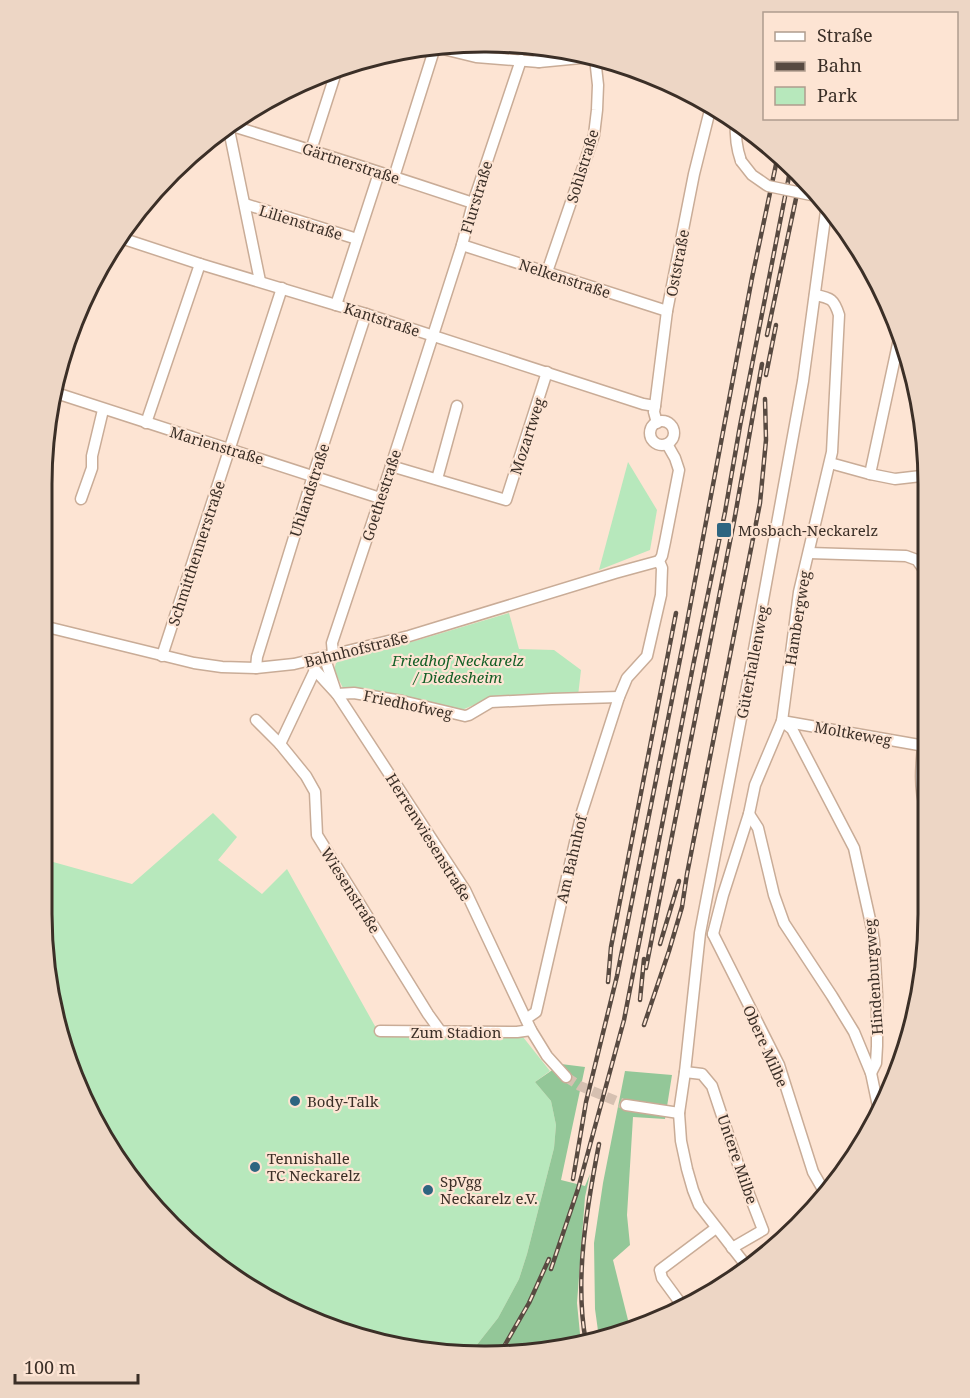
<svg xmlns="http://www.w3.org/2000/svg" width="970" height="1398" font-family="'Noto Serif',serif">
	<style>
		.green { fill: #b7e8bc }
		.forest { fill: #93c798 }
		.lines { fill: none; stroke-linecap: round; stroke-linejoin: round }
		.river { stroke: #9bcafb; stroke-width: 15 }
		.minor-tunnel { stroke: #d6c0b1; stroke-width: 10; stroke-dasharray: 10 5; stroke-linecap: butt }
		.minor-casing { stroke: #c9ac97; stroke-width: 13 }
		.minor { stroke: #fff; stroke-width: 10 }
		.rail-casing { stroke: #584a41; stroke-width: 4.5 }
		.rail { stroke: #fde4d3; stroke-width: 2; stroke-dasharray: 7; stroke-linecap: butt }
		.minor-bridge-casing { stroke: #c9ac97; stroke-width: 13; stroke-linecap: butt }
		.minor-bridge { stroke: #fff; stroke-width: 10 }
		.poi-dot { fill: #2e6580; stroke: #fde4d3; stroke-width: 2 }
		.labels { text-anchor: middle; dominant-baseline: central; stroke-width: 4.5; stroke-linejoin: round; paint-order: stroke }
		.street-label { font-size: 15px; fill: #3b2f27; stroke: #fde4d3 }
		.poi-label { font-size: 15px; fill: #3b2f27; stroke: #fde4d3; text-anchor: start }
		.park-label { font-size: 15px; font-style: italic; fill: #135f26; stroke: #fde4d3 }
		.rim { fill: none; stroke: #3b2f27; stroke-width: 3 }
	</style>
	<rect width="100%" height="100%" fill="#fde4d3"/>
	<g class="green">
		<polygon points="628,462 657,510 650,550 599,570"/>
		<polygon points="509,613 519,649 554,650 581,670 578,696 488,699 457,712 389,695 343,688 334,670 336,663 345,657 415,641"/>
		<polygon points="213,813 237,837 218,860 262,894 287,869 380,1035 523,1037 550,1071 535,1082 551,1101 556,1125 554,1148 527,1254 519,1279 498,1318 472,1351 428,1352 315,1322 193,1246 116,1159 57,1028 42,913 43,862 46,860 132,884"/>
	</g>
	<g class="forest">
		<polygon points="561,1064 585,1067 561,1180 585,1186 590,1174 585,1197 577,1303 581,1344 571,1348 472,1351 498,1318 519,1279 527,1254 554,1148 556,1125 551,1101 535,1082"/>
		<polygon points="625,1071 672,1075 665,1119 633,1117 627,1215 630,1245 613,1260 630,1328 599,1338 595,1309 594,1243 603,1183"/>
	</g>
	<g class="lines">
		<polyline class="river" points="168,1218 171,1221"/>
		<polyline class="minor-tunnel" points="566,1077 580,1086 626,1105"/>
		<g class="minor-casing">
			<g id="minor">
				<polyline points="538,47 539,62"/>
				<path d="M 736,121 C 735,136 736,147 741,161"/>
				<polyline points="228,125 260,281"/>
				<path d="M 229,125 C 311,150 392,176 473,203"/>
				<polyline points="311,150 337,69"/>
				<polyline points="394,177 435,47 476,57 539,62 591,57"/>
				<polyline points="245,204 357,239"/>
				<polyline points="124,239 200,264 366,314 643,404 655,406"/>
				<polyline points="462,245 667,311"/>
				<polyline points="547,272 594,135 597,110 598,85 595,58"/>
				<polyline points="336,305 379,173"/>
				<polyline points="53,392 380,498"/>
				<circle cx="662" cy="433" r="12"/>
				<polyline points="146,423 200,264"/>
				<polyline points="657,423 654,412 655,406 667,311 694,174 711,106"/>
				<polyline points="830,463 870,474 895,479 921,476"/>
				<polyline points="391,466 506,500 547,372"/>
				<polyline points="870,474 899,339"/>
				<polyline points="437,479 457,406"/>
				<polyline points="81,499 92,468 92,456 103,410"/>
				<polyline points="809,553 906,556 917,560 922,567"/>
				<polyline points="47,627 194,663 222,667 256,668 294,664 409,636 615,573 659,561"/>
				<polyline points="333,654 332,643 391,466 462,245 473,203 521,60"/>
				<polyline points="162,656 282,288"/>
				<polyline points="324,656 335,689"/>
				<polyline points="310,660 315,670 337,694 465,890 531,1030 547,1056 566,1077"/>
				<polyline points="256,668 257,657 313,476 366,314"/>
				<polyline points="315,670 280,744 306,776 315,792 317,835 428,1014 441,1032"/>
				<polyline points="337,694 354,693 402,701 465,716 469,715 491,702 552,699 619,697"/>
				<polyline points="256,720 280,744"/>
				<polyline points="782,721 792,729 854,848 871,924 874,941 877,995 877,1046 876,1063 871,1073"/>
				<polyline points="782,721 919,745 924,745"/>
				<path d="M 925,725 C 923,753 917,783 926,810"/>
				<polyline points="749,814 758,828 774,895 784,923 832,996 854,1032 871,1073 879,1111"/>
				<path d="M 713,934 L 723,895 L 749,814 L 755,785 L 782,721 L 799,592 L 832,452 L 839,315 C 834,299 831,298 815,295"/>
				<polyline points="713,934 779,1065 813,1172 825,1193"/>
				<polyline points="526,1019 536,1012 582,812 619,697 627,678 647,656 661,595 662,568 659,561 662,556 665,542 679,470 675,458 667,444"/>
				<polyline points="380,1031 517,1032 531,1030"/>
				<polyline points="685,1072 702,1074 712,1086 742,1176 763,1230 732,1248"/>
				<polyline points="626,1105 679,1113"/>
				<polyline points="745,1264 699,1205 693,1190 687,1169 681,1141 679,1113 685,1072 700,933 751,666 803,381 826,211"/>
				<polyline points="684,1308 662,1278 660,1270 716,1228"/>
			</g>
		</g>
		<use href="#minor" class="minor"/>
		<g class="rail-casing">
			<g id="rail">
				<polyline points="767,335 801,175"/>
				<polyline points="766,375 776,325"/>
				<polyline points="660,944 679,881"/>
				<polyline points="646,968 735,516 762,364"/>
				<polyline points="608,982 611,947 676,613"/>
				<polyline points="640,1000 644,959"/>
				<polyline points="644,1025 669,951 682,907 687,874 760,503 766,440 765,399"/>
				<polyline points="573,1179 586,1102 617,976 683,644 752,278 778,155"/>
				<polyline points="551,1269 578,1189 624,1020 693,666 725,512 740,426 791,166"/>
				<path d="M 586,1342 C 574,1280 587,1206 599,1144"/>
				<polyline points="502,1350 529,1303 549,1259"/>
			</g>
		</g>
		<use href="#rail" class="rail"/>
		<g class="minor-bridge-casing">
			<polyline id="minor-bridge" points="741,161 752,175 768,186 816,196"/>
		</g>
		<use href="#minor-bridge" class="minor-bridge"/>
	</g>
	<g class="poi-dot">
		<rect x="716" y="522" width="16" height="16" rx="3"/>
		<circle cx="295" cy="1101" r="6"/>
		<circle cx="255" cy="1167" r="6"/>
		<circle cx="428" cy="1190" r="6"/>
	</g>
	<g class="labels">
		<g class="street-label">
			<text transform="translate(351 163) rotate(18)">Gärtnerstraße</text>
			<text transform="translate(582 166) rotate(-73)">Sohlstraße</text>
			<text transform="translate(476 197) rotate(-73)">Flurstraße</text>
			<text transform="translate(301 222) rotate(17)">Lilienstraße</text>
			<text transform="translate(677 263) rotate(-79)">Oststraße</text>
			<text transform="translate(565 278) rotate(18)">Nelkenstraße</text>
			<text transform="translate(382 319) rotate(18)">Kantstraße</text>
			<text transform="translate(527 436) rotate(-72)">Mozartweg</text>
			<text transform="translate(217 445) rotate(17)">Marienstraße</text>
			<text transform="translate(309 490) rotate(-72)">Uhlandstraße</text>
			<text transform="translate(381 495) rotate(-72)">Goethestraße</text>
			<text transform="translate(196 553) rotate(-72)">Schmitthennerstraße</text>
			<text transform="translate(797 618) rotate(-81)">Hambergweg</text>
			<text transform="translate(356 649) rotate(-14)">Bahnhofstraße</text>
			<text transform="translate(752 662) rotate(-79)">Güterhallenweg</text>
			<text transform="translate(408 704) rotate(12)">Friedhofweg</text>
			<text transform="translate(853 733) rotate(10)">Moltkeweg</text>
			<text transform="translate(429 837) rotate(58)">Herrenwiesenstraße</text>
			<text transform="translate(571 859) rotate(-77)">Am Bahnhof</text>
			<text transform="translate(351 890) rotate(58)">Wiesenstraße</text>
			<text transform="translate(873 977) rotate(-94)">Hindenburgweg</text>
			<text x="456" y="1032">Zum Stadion</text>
			<text transform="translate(766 1046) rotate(66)">Obere Milbe</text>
			<text transform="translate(738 1159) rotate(71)">Untere Milbe</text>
		</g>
		<g class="poi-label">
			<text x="738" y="530">Mosbach-Neckarelz</text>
			<text x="307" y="1101">Body-Talk</text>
			<text x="267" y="1158">Tennishalle<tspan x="267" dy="17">TC Neckarelz</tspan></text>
			<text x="440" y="1181">SpVgg<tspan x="440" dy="17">Neckarelz e.V.</tspan></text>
		</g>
		<g class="park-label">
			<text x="458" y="660">Friedhof Neckarelz<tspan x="458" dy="17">/ Diedesheim</tspan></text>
		</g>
	</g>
	<path d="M0 0H970V1398H0ZM484 52H486A432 432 0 0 1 918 484V914A432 432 0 0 1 486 1346H484A432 432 0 0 1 52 914V484A432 432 0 0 1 484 52Z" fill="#edd6c5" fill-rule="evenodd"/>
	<path class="rim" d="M484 52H486A432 432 0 0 1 918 484V914A432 432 0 0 1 486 1346H484A432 432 0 0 1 52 914V484A432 432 0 0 1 484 52Z"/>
	<rect x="763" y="12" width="195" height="108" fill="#fde4d3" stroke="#af9c8e" stroke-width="1.5"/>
	<rect x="775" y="32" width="30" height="9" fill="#ffffff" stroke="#af9c8e" stroke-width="1.5"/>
	<text x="817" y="42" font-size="18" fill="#3b2f27">Straße</text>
	<rect x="775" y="62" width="30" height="9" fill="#584a41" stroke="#af9c8e" stroke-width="1.5"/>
	<text x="817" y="72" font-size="18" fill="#3b2f27">Bahn</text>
	<rect x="775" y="87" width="30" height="18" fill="#b7e8bc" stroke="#af9c8e" stroke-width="1.5"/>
	<text x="817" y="102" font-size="18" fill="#3b2f27">Park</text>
	<path d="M15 1374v9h123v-9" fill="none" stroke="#3b2f27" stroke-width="3"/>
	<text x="24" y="1374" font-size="18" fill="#3b2f27" stroke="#fde4d3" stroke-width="4.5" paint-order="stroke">100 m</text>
</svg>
